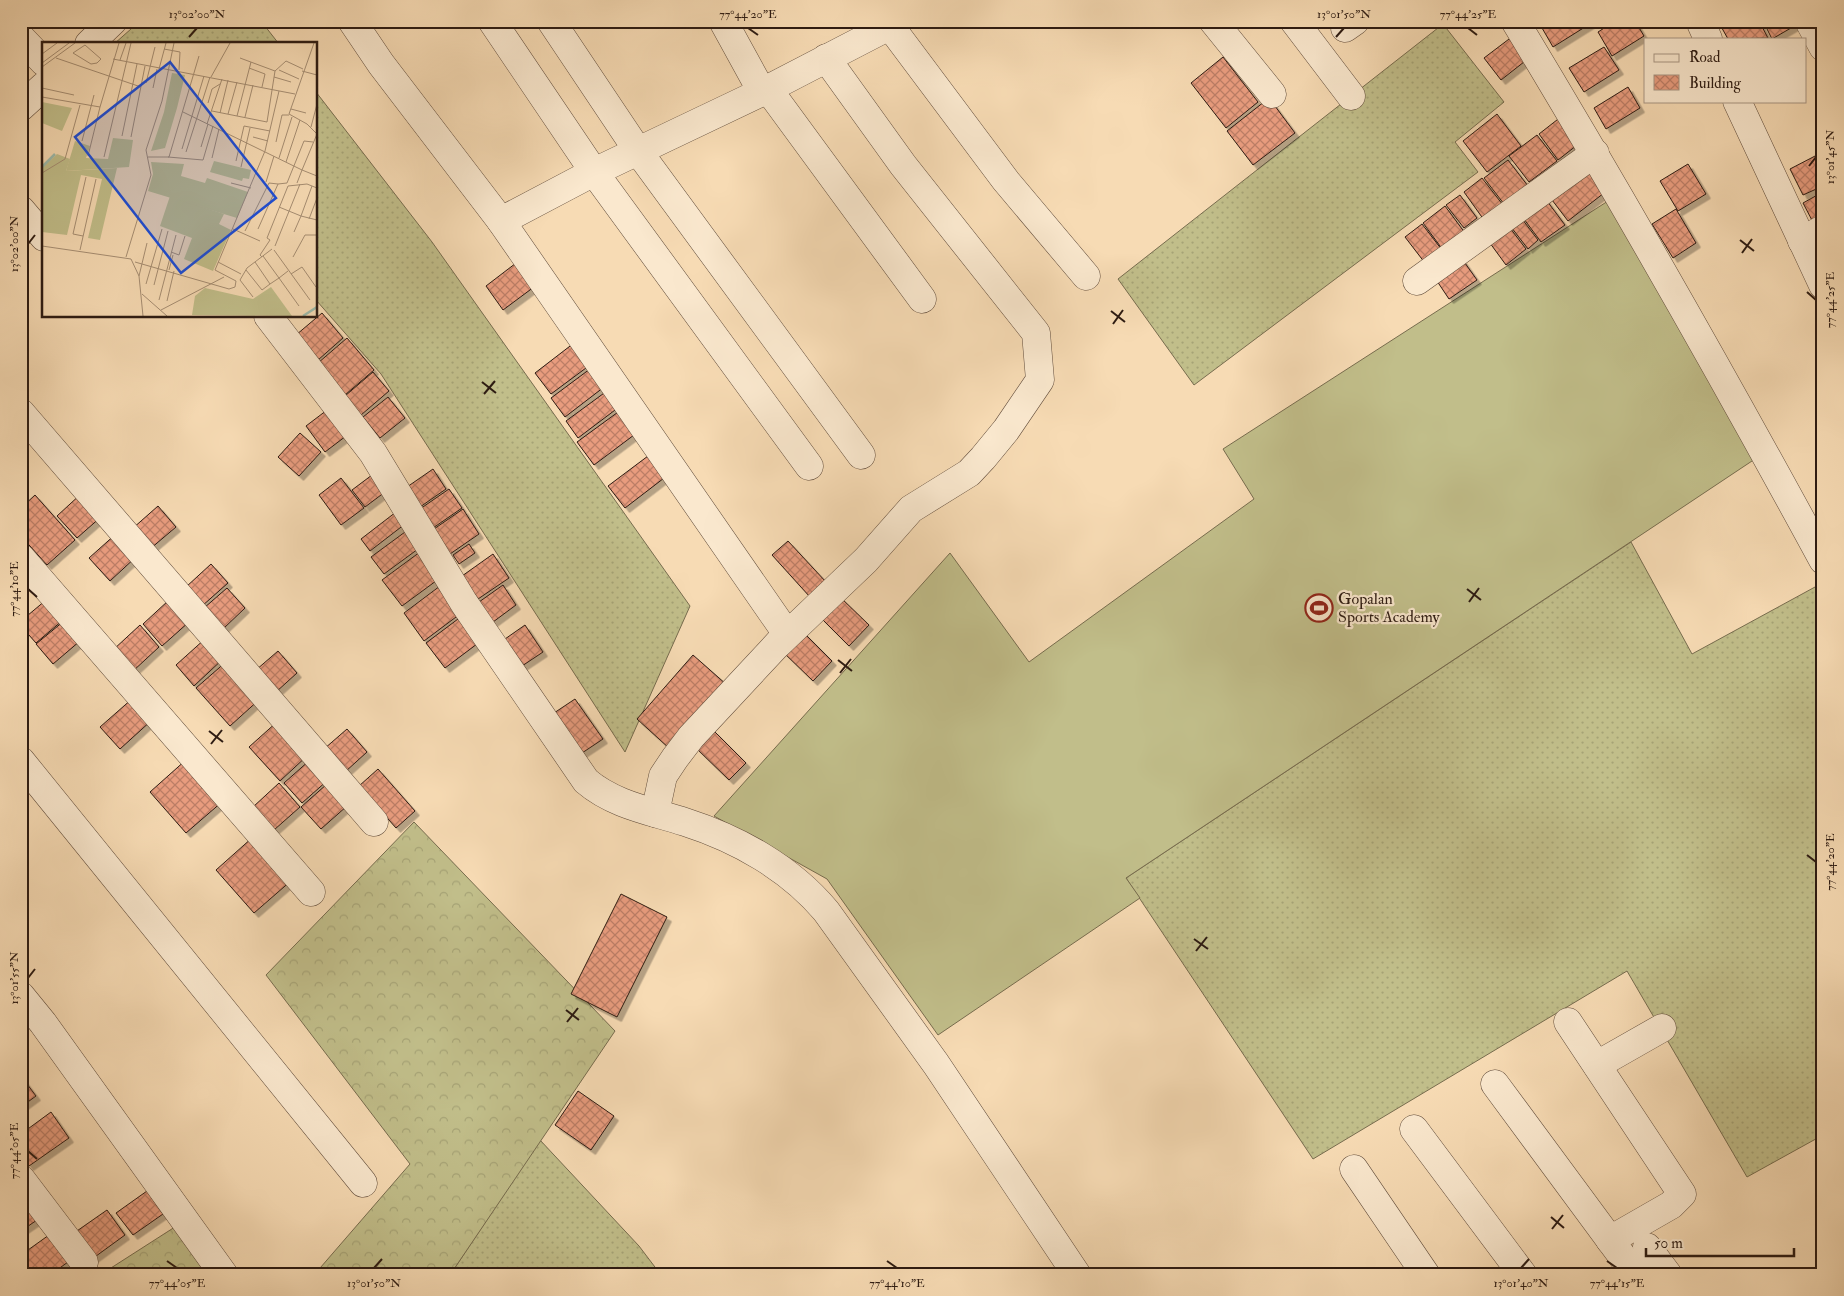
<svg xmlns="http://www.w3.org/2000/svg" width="1844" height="1296" font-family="'IM FELL Double Pica',serif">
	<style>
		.grass { fill: url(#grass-dots); stroke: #776c4e }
		.forest { fill: url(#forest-crowns); stroke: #776c4e }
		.garden { fill: #c1be8a; stroke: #776c4e }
		.building { fill: url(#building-cross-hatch); stroke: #2d1b12; filter: url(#shadow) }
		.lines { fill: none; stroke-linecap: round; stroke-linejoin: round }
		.minor-casing { stroke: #604b3a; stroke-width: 29 }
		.minor { stroke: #fae8ce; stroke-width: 28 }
		.ticks { fill: none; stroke: #2d1b12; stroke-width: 2 }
		.labels { text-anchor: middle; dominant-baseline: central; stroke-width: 4.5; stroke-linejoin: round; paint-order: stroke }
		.poi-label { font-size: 16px; fill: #2d1b12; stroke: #fae8ce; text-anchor: start }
		.inset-river { fill: none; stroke: #9dbbac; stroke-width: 2.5 }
		.inset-road { fill: none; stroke: #a68e73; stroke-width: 1 }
		.view { fill: #1d4ed8; fill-opacity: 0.15; stroke: #1d4ed8; stroke-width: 2.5 }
		.inset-edge { fill: none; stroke: #2d1b12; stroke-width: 2.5 }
		.neatline { fill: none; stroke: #2d1b12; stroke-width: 2 }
		.ticks-label { font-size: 12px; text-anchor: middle; fill: #2d1b12 }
	</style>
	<defs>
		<pattern id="grass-dots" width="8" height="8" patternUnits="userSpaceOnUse" patternTransform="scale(1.25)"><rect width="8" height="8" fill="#c1be8a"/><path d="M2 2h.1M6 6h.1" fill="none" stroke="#a6a376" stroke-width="1.8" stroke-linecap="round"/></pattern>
		<pattern id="forest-crowns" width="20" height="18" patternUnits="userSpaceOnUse" patternTransform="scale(1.25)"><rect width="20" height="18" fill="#c1be8a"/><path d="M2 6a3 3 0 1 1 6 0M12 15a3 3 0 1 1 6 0" fill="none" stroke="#a6a376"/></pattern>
		<pattern id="building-cross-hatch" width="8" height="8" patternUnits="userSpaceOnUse" patternTransform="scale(1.25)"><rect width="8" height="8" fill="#e89c7e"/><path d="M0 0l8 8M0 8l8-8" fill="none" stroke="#bc7e66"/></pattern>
		<filter id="shadow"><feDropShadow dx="4.5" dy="4.5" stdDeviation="0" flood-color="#0004"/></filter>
	</defs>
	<rect width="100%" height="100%" fill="#f7dbb4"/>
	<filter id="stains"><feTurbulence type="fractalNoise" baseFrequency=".004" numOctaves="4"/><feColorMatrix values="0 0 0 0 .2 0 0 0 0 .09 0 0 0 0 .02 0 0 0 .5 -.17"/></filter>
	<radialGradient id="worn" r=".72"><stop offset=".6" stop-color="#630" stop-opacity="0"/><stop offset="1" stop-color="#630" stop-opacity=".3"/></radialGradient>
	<g class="grass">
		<polygon points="140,21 261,21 279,44 114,44"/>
		<polygon points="1443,24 1504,102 1455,142 1478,172 1194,385 1118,279"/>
		<polygon points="316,92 432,242 690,606 625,752 381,374 316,300"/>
		<polygon points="1631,542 1692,654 1815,587 1823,600 1823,1135 1747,1177 1627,971 1313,1159 1126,878"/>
		<polygon points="540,1140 639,1246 661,1275 450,1275"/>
	</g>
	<g class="forest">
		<polygon points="414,822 615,1031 450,1275 314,1275 410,1164 266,975"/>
		<polygon points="178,1225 212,1275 100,1275"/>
	</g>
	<polygon class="garden" points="1608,201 1755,459 1126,878 1140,898 938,1035 827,879 714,816 950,553 1029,662 1254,499 1223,449"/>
	<g class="building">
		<polygon points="1538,21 1592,21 1593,22 1553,47"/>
		<polygon points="1615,21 1635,21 1644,36 1612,56 1598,32"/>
		<polygon points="1718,21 1759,21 1768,38 1728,39"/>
		<polygon points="1775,21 1803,21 1772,39 1766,27"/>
		<polygon points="1513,36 1529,58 1501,80 1484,58"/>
		<polygon points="1604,47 1619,70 1584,92 1569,68"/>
		<polygon points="1223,57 1258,102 1226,128 1191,83"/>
		<polygon points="1628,87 1640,108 1606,129 1594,108"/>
		<polygon points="1269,98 1295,133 1253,165 1227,131"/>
		<polygon points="1497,114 1521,146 1487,172 1463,141"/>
		<polygon points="1562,116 1581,142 1558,160 1539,134"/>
		<polygon points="1537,135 1557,161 1529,182 1509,156"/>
		<polygon points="1817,155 1823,165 1823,186 1803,195 1790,169"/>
		<polygon points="1508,160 1528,186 1504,204 1484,178"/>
		<polygon points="1688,164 1706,194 1678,211 1660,181"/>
		<polygon points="1586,168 1604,193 1568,221 1549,196"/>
		<polygon points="1482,178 1503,205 1484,220 1464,192"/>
		<polygon points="1821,193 1823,222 1815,226 1803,203"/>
		<polygon points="1460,195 1477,218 1464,228 1446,205"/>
		<polygon points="1544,197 1565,225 1541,242 1521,215"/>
		<polygon points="1445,206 1465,233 1443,250 1423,223"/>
		<polygon points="1676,209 1696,243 1673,258 1652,224"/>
		<polygon points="1519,215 1538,240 1528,249 1508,223"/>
		<polygon points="1422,224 1442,250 1425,263 1405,237"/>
		<polygon points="1507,224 1526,249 1506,265 1487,239"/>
		<polygon points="1460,256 1477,280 1449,299 1433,275"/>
		<polygon points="520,260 538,284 503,310 486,286"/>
		<polygon points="322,313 343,338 318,360 296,335"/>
		<polygon points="347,338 374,370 345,395 318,363"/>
		<polygon points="574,343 590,365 551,394 535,373"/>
		<polygon points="594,366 608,384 565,417 551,398"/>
		<polygon points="373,372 389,391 361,415 345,396"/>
		<polygon points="611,388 623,404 578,438 566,421"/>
		<polygon points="388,397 405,418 380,438 363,417"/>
		<polygon points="331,407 350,433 325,452 306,426"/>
		<polygon points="625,407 642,429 594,465 577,442"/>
		<polygon points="300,433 321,452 299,476 278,457"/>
		<polygon points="652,453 668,475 625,508 608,486"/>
		<polygon points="433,469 446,489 420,507 407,487"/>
		<polygon points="372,475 385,492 365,507 352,490"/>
		<polygon points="341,478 364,508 341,525 319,495"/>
		<polygon points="449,489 462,508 433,528 420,509"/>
		<polygon points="82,493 102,516 77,538 57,516"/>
		<polygon points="35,495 75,540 47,565 21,536 21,508"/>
		<polygon points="158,506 176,527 150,549 132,529"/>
		<polygon points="463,509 479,534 450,554 434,529"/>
		<polygon points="396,512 405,524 370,551 361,539"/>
		<polygon points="405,532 418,549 384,574 371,557"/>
		<polygon points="117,533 137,556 110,581 89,558"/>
		<polygon points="788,541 826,582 810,597 772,555"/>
		<polygon points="469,544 475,553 459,564 453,555"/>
		<polygon points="420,552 440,578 402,606 382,580"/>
		<polygon points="493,554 509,578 478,599 462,576"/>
		<polygon points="211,564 228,583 202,606 186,587"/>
		<polygon points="503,585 516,605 493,622 479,602"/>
		<polygon points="440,586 460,614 424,641 404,613"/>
		<polygon points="227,588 245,608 223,629 204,608"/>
		<polygon points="839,596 869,625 849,646 820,617"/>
		<polygon points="46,600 63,620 36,643 21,626 21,621"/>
		<polygon points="169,600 189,622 162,646 143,624"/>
		<polygon points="462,616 481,641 445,668 426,643"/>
		<polygon points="64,621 80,641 53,664 36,644"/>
		<polygon points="140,625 159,647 132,672 113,650"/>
		<polygon points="525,625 543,652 522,666 505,639"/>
		<polygon points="800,629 832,661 813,681 780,649"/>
		<polygon points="206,638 224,658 194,686 176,665"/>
		<polygon points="278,651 297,673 276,692 256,670"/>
		<polygon points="693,655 727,685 670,749 637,719"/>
		<polygon points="227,661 261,698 230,726 196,688"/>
		<polygon points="133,698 152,720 120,749 100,727"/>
		<polygon points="575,699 603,739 582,753 554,713"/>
		<polygon points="278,721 308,755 280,781 249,747"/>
		<polygon points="347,729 367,752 345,772 324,749"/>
		<polygon points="713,730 746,763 729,780 695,747"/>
		<polygon points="187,759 223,801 186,833 150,792"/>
		<polygon points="310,760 328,780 302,803 284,783"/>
		<polygon points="378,769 415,811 396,828 359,786"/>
		<polygon points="279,783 300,807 274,830 253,807"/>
		<polygon points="327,784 347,806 321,829 301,807"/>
		<polygon points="253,837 292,880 254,913 216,870"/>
		<polygon points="621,894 667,917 617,1017 571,994"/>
		<polygon points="21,1076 36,1096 21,1107"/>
		<polygon points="578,1091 614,1116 591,1150 555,1125"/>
		<polygon points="51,1112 69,1138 29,1166 21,1155 21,1134"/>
		<polygon points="147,1191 163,1214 133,1235 116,1213"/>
		<polygon points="24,1202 37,1220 21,1231 21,1204"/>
		<polygon points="107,1210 125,1235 92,1259 74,1233"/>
		<polygon points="49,1235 68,1262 50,1275 21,1275 21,1255"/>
	</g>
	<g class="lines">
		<g class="minor-casing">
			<g id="minor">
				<polyline points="352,21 381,64 501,221 787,634 691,737 675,758 663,776 655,813"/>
				<polyline points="492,21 594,172 809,466"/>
				<polyline points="551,21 638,151 861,455"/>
				<polyline points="723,21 762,92"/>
				<polyline points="1213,21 1272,94"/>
				<polyline points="1294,21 1351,96"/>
				<path d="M 1515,21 C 1622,198 1724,378 1823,560"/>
				<polyline points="1700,21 1708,39"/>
				<polyline points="1809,21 1823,47"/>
				<polyline points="890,26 1006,181 1086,276"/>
				<polyline points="1345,28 1355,21"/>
				<polyline points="21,38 44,62"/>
				<polyline points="89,44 113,21"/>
				<polyline points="768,89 922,299"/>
				<polyline points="1737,101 1823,285"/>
				<polyline points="21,107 44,86"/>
				<polyline points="21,210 44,237"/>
				<polyline points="501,221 594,172 762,92 899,21"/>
				<polyline points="1802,241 1823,229"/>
				<polyline points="1417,281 1595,153"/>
				<path d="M 268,316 L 373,453 L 464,603 L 586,781 C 614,805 651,811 685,822 C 738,839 790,868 826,911 L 936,1064 L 1077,1275"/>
				<polyline points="21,413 374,822"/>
				<polyline points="21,558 311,892"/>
				<polyline points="779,643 866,560 911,509 969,473 983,458 1006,430 1040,380 1036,333 903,165 826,58"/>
				<polyline points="21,761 363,1183"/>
				<polyline points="21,996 43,1023 224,1275"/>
				<polyline points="1568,1022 1682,1194 1671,1205 1610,1240"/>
				<polyline points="1597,1065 1662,1028"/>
				<polyline points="1495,1084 1636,1275"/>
				<polyline points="1414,1129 1523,1275"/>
				<polyline points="1354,1169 1426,1275"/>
				<polyline points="21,1179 84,1262"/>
				<polyline points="1647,1247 1668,1275"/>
			</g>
		</g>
		<use href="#minor" class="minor"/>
	</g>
	<path class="ticks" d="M 748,28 L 758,35M 1468,28 L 1477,35M 189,37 L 197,28M 1336,37 L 1344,28M 1809,166 L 1816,157M 1740,240 L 1754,251M 28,244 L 35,235M 1742,253 L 1752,239M 1807,292 L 1816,300M 1111,311 L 1125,322M 1113,324 L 1123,310M 482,382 L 496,393M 484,394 L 495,381M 28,589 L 37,597M 1467,589 L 1481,600M 1469,602 L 1479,588M 838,660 L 852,671M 840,673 L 851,659M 209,731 L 223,742M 211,744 L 222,730M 1807,855 L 1816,862M 1194,939 L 1208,949M 1196,951 L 1207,937M 28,978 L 35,969M 566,1010 L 579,1020M 567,1022 L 578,1008M 28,1151 L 37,1159M 1551,1217 L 1564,1228M 1552,1229 L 1563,1215M 167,1261 L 177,1268M 887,1261 L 897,1268M 1607,1261 L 1617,1268M 374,1268 L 382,1259M 1521,1268 L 1529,1259"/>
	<defs>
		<g id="stadium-ring" transform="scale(1.4375)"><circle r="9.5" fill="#fae8ce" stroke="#8f2418" stroke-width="1.5"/><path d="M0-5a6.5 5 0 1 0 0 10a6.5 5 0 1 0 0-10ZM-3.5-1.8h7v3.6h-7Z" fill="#8f2418"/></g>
	</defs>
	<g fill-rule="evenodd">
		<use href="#stadium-ring" x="1319" y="608"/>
	</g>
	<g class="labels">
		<g class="poi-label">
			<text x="1338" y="599">Gopalan<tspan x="1338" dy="18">Sports Academy</tspan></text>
		</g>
	</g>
	<g transform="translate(42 42)">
		<rect width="275" height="275" fill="#f7dbb4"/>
		<path d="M 130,31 L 143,33 L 135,66 L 123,106 L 109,109 L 122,70 ZM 0,60 L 30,66 L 20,89 L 0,81 ZM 15,112 L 28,117 L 24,129 L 75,126 L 58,198 L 46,196 L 60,137 L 39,133 L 25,193 L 0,190 L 0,126 ZM 172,119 L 209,128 L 207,137 L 201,136 L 200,139 L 168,130 ZM 128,154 L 182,172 L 177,182 L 189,188 L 171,229 L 142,217 L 150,196 L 118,184 ZM 229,245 L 250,274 L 150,273 L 153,254 L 163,246 L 211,257 Z" fill="#c1be8a"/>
		<path d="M 71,96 L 91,98 L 87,125 L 24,129 L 33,99 L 48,104 L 44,116 L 66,117 Z" fill="#c1be8a"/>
		<path d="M 109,120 L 142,122 L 139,134 L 163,141 L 165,136 L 206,150 L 195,176 L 106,149 L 111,132 Z" fill="#c1be8a"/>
		<path class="inset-river" d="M 0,125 L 13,112M 261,274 L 275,265"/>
		<path class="inset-road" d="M 272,1 L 247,72 L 265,82 L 275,92M 43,3 L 59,17 L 55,21 L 49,22 L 31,11 ZM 122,7 L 138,10 L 137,28M 0,12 L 15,1M 14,16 L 99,45M 71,17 L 253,52M 78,18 L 84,1M 0,21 L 27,1M 0,25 L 33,1M 207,26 L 223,32 L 220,45M 117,27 L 124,1M 237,28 L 257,37M 233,29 L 244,19 L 261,27M 260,29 L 275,33M 169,35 L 188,1M 232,35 L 249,40M 104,41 L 113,5M 0,46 L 32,53M 111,46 L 115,27M 0,55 L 58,65 L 77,1M 166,61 L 170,47 L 178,42M 249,67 L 264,71M 170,69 L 225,80 L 233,29 L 198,16M 141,70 L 260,128 L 275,92M 178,71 L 186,38M 186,72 L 195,40M 195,74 L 209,20M 203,75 L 211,43M 165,82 L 180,37M 269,85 L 275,62M 80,94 L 95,22M 89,95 L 103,24M 211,95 L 226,99M 40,99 L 52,53M 234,100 L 240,73 L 247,73M 159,105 L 166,82M 140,107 L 162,34M 144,110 L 168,35M 46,114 L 58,65M 62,115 L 89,1M 106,115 L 127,115 L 157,14M 126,115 L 161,118 L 171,84M 170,116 L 177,87M 237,116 L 250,75M 194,119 L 202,84 L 228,89M 244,120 L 258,78M 199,125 L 208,86M 0,131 L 23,117 L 38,63M 224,140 L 232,114M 189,141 L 209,146M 255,141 L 260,128 L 275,134M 237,165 L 259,174 L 270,144M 267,177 L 275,156M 191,187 L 218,199M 216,187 L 236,142 L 245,141 L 262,99 L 271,100M 203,189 L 227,141 L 236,142M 252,190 L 259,174 L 275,178M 41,194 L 31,192 L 44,135M 0,204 L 89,217 L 97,234 L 101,274M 233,204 L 258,142M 38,208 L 54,137M 232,208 L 268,258M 129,210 L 137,213 L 143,194M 221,214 L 237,236 L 246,229M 84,215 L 109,133 L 104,108 L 120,59 L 132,1M 220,215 L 218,213 L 228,198 L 225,196 L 246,144 L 265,142 L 275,146M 251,215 L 263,193 L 275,193M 93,220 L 187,247 L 193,245 L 194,239 L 173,228 L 223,109 L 237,49M 176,220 L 199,232M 127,228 L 131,213M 204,228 L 220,248 L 228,242 L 213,220M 249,232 L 260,225 L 274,245M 97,234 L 105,201M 104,242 L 120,187M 228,242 L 237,236 L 257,264M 112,243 L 126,189M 100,252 L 125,274M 211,255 L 198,238 L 205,226 L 230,207M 117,258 L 134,193M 125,259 L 132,229M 119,268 L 182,235"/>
		<path class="view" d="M 128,20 L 234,156 L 139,231 L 33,95 Z"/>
		<rect width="275" height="275" class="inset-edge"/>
	</g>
	<rect width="1844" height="1296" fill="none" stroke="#f7dbb4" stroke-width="55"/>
	<rect x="1644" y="38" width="162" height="65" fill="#fae8ce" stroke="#a89683"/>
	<rect x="1654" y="54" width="25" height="8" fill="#fae8ce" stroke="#a89683"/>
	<text x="1689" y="62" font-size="15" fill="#2d1b12">Road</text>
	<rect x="1654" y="75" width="25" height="15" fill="url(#building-cross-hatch)" stroke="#a89683"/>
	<text x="1689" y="88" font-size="15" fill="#2d1b12">Building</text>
	<path d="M1646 1248v8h148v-8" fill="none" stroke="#2d1b12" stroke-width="2.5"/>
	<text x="1654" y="1248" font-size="15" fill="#2d1b12" stroke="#fae8ce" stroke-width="4" paint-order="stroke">50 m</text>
	<rect x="28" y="28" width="1788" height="1240" class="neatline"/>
	<g class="ticks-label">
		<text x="197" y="18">13°02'00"N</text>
		<text x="748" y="18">77°44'20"E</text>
		<text x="1344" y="18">13°01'50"N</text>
		<text x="1468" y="18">77°44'25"E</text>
		<text transform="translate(1830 157) rotate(-90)" y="4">13°01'45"N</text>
		<text transform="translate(14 244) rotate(-90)" y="4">13°02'00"N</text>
		<text transform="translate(1830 300) rotate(-90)" y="4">77°44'25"E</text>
		<text transform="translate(14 589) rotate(-90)" y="4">77°44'10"E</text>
		<text transform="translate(1830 862) rotate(-90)" y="4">77°44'20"E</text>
		<text transform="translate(14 978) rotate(-90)" y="4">13°01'55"N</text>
		<text transform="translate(14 1151) rotate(-90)" y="4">77°44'05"E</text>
		<text x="177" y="1287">77°44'05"E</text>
		<text x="374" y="1287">13°01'50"N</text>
		<text x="897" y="1287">77°44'10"E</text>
		<text x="1521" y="1287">13°01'40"N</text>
		<text x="1617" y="1287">77°44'15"E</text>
	</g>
	<rect width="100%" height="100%" filter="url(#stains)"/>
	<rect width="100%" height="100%" fill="url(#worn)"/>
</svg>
